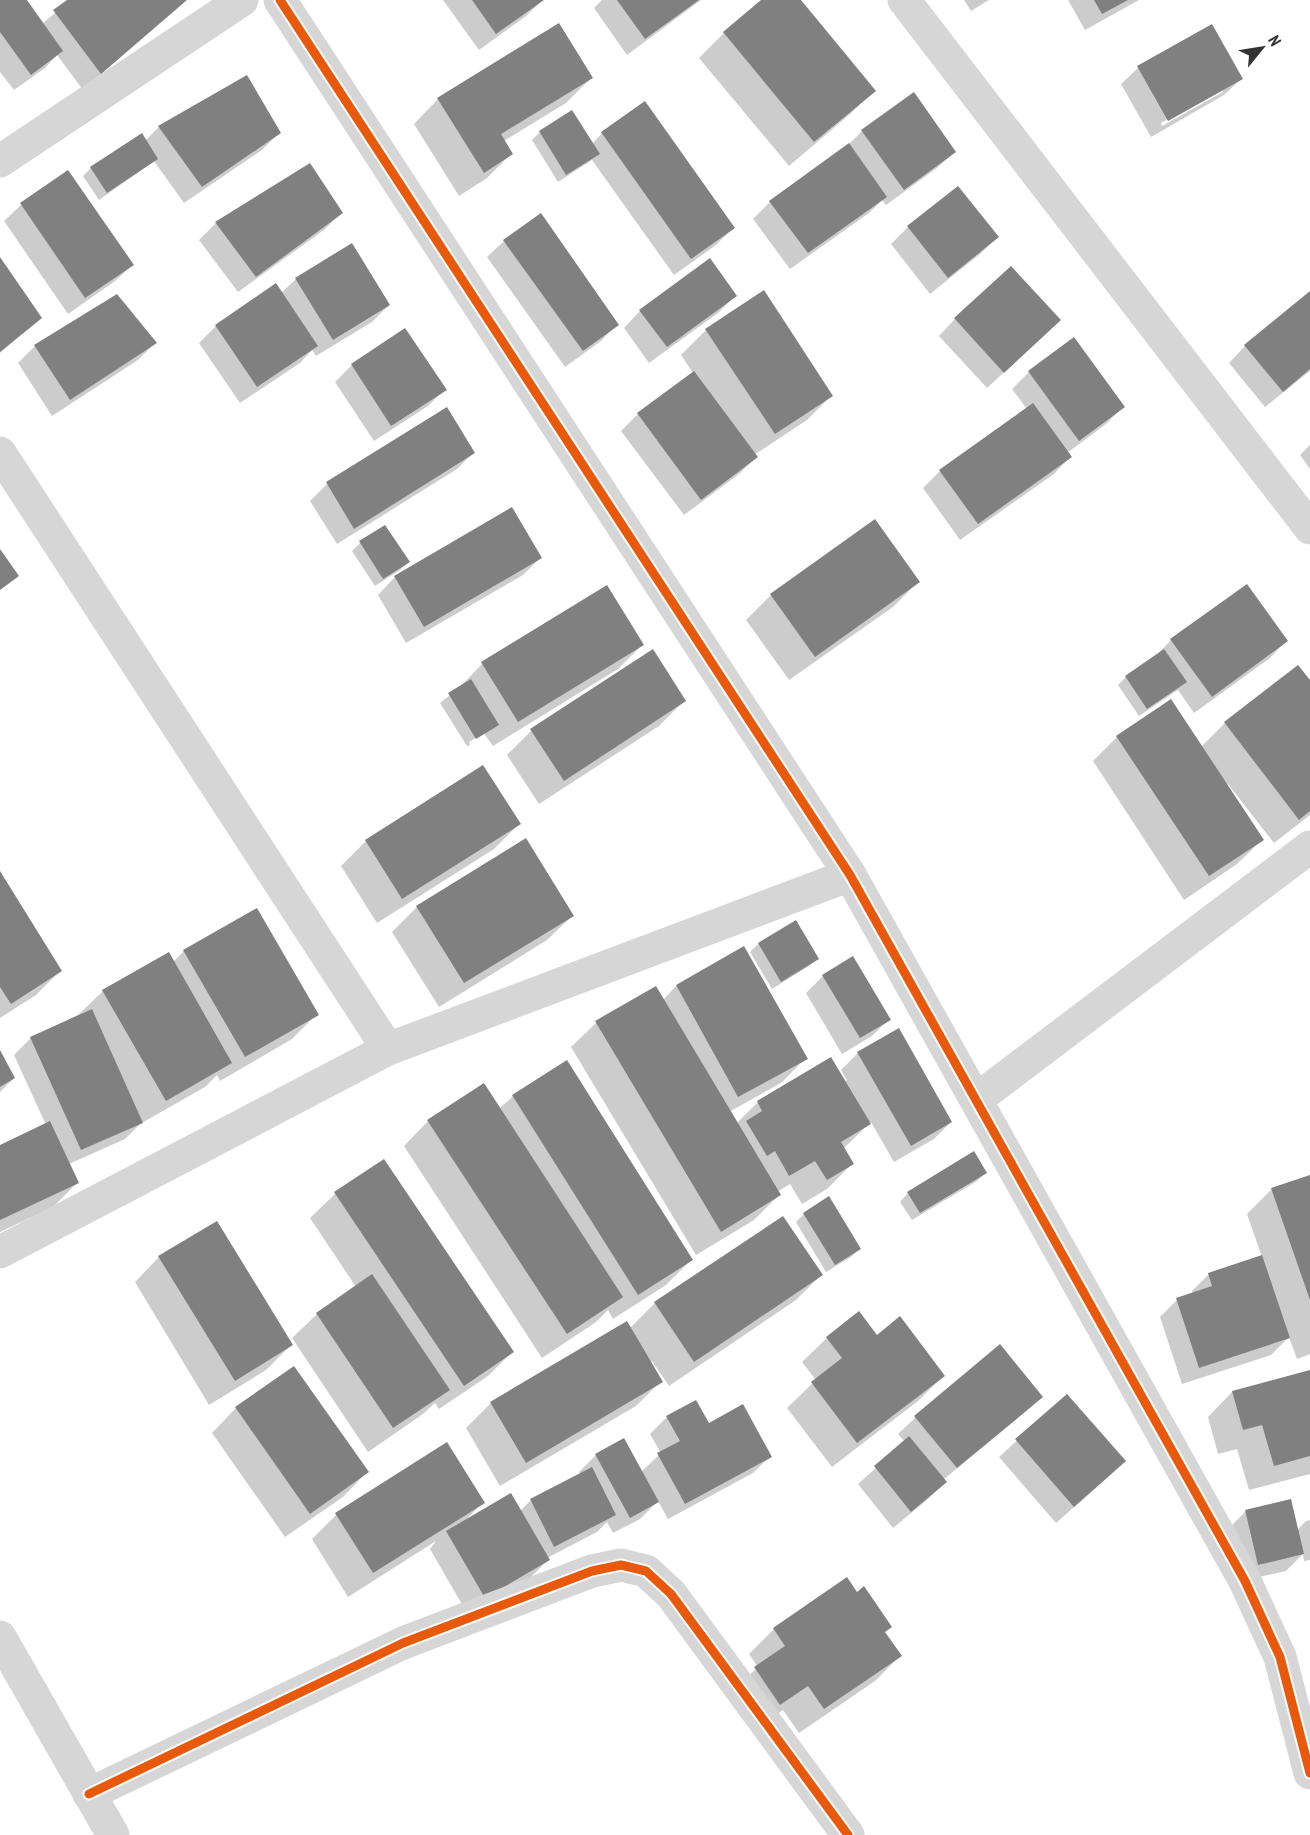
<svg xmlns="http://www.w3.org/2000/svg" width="1310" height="1835" font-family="'PT Sans Narrow',sans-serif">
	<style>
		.shadow { fill: #0003; fill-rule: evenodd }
		.building { fill: #808080 }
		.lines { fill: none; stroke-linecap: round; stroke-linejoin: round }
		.minor { stroke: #d6d6d6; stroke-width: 33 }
		.cycleway-casing { stroke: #fff; stroke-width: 13 }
		.cycleway { stroke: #e8590c; stroke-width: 9 }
	</style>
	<rect width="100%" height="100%" fill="#fff"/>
	<g class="shadow">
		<polygon points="0,0 25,0 42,24 70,0 185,0 83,90 57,55 45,68 14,90 0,72"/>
		<polygon points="443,0 542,0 526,16 479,50"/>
		<polygon points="602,0 701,0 627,55 594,8"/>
		<polygon points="764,0 799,0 874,91 849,115 789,166 699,58 724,33"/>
		<polygon points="964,0 989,0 971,11"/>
		<polygon points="1068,0 1139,0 1085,30"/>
		<path d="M 1138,68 L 1241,79 L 1224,95 L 1151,137 L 1121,84 ZM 1223,88 L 1223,92 L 1162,126 L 1161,123 Z"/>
		<polygon points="247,77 279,133 262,150 184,203 154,161 99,200 83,176 91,168 145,141 159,127"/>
		<polygon points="591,78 566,103 504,141 511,154 487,178 459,196 414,124 438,99"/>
		<polygon points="913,95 954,152 937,168 886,205 882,200 869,213 790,269 753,219 770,202 847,146 862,131"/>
		<polygon points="540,132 592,144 602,133 733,228 716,245 674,275 592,160 558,182 532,140"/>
		<polygon points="310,165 341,213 324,230 238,292 199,240 216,223"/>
		<polygon points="68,172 132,265 115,281 68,314 4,221 21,205"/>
		<polygon points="958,188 997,237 980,254 930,294 891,244 908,227"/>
		<polygon points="504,241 617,324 601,341 565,367 487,257"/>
		<polygon points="0,259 40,318 0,353"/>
		<polygon points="296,279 389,305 372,322 316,356 312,350 300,363 240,403 199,343 216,326 281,293"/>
		<polygon points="1310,293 1310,371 1265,407 1229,363 1245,346"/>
		<polygon points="117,296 155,343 138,360 52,416 18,363 35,346"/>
		<polygon points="735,296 718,313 649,363 624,328 640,311"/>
		<polygon points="955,319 1042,337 987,388 939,336"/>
		<polygon points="405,330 445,389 428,406 374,441 335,382 352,365"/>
		<polygon points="706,330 831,396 807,420 754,455 756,457 739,474 684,515 621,431 638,414 693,373 681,355"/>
		<polygon points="1029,372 1123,407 1106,424 1067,453 1070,457 1054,474 960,540 923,488 940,471 1027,409 1012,389"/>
		<polygon points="447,409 474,452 457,469 337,544 310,501 327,484"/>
		<polygon points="1310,445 1310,469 1300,455"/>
		<polygon points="511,509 540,558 523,575 406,643 378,595 394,578"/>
		<polygon points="385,527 408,562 400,570 375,586 352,551 360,543"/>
		<polygon points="918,582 893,607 789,680 746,620 771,595"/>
		<polygon points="1246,586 1286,641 1270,658 1194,713 1178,690 1139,716 1118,685 1126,677 1154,658 1171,640"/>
		<polygon points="606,587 642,645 618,669 493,746 485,735 485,732 469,742 470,745 467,746 440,703 458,689 482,664"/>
		<polygon points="1310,682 1310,815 1274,843 1228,784 1226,785 1262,840 1237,864 1184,900 1093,761 1117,737 1201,747 1225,723"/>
		<polygon points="684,701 659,726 539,804 507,755 531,731"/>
		<polygon points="482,768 519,824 494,849 377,923 341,866 366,841"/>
		<polygon points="0,874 60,971 36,995 0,1018"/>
		<polygon points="417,907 572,916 547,940 439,1007 392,932"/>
		<polygon points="796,922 818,958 809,966 772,989 750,952 758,944"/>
		<polygon points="744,948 806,1058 781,1083 729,1112 736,1124 758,1102 844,1082 847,1080 841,1070 858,1053 898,1030 951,1122 934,1139 894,1162 871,1122 843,1149 852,1164 827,1189 802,1204 790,1184 777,1192 779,1195 754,1220 696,1255 571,1047 596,1023 663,1000 676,986"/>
		<polygon points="184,951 317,1014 292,1039 220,1081 217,1075 205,1087 140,1124 125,1139 69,1164 77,1183 53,1207 0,1232 0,1147 46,1125 14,1055 31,1038 78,1015 103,991 173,962"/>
		<polygon points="823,976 889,1019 872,1036 842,1054 806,993"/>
		<polygon points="0,1053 14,1078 0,1092"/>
		<polygon points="513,1096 691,1260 666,1285 613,1319 608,1310 596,1322 542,1358 404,1146 428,1121 499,1109"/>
		<polygon points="383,1161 512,1352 488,1376 439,1409 435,1403 423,1414 368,1452 292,1338 317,1314 356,1287 310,1218 335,1194"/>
		<polygon points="986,1172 977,1181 912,1220 900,1202 908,1193"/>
		<polygon points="1310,1176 1310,1354 1297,1359 1289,1337 1271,1355 1182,1384 1160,1317 1177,1300 1193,1294 1192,1291 1209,1274 1262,1257 1247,1214 1272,1189"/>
		<polygon points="804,1214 859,1249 851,1257 826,1272 796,1222"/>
		<polygon points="159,1257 291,1345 266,1370 209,1405 135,1282"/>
		<polygon points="821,1275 796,1300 669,1386 652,1361 650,1363 661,1381 636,1406 500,1486 466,1428 491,1403 627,1323 630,1328 655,1303"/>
		<polygon points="876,1337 943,1376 918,1401 832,1467 787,1408 816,1380 802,1362 827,1338"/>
		<polygon points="999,1347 1041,1397 1024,1413 943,1480 945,1482 928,1499 893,1528 858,1484 905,1442 898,1434 915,1418"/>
		<polygon points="1310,1371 1310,1474 1249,1490 1237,1449 1218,1454 1208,1417 1232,1392"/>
		<polygon points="1066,1396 1107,1478 1056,1523 999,1457"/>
		<polygon points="236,1408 367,1472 343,1497 285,1537 212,1433"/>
		<polygon points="667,1417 708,1425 770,1456 753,1473 668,1519 658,1501 640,1519 613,1533 607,1522 597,1532 547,1558 548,1560 531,1577 467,1613 430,1549 436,1541 348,1597 312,1539 336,1515 483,1502 465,1521 520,1511 531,1500 581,1475 579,1472 596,1455 641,1472 661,1453 650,1434"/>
		<polygon points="1246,1511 1297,1530 1306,1521 1310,1520 1310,1560 1304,1561 1303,1554 1286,1571 1241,1581 1229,1528"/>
		<polygon points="846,1580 900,1656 875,1681 799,1733 783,1710 754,1729 731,1693 758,1667 749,1654 774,1629"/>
	</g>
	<g class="building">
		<polygon points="0,0 27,0 63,51 31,75 0,32"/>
		<polygon points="67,0 187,0 101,74 53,10"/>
		<polygon points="472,0 544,0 496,34"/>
		<polygon points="617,0 699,0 645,39"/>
		<polygon points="761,0 801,0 876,91 814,142 723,32"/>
		<polygon points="1094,0 1128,0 1102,14"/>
		<polygon points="559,23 593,78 501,134 513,154 484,173 437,98"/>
		<polygon points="1212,24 1243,79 1168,121 1137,66"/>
		<polygon points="247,75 281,133 202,187 158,126"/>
		<polygon points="914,92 956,152 904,190 861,130"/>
		<polygon points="645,101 735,228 691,259 601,132"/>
		<polygon points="572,110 600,154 566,175 539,131"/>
		<polygon points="142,133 158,159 107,193 90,167"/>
		<polygon points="849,143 887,197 808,253 769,201"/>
		<polygon points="310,163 343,213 256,277 215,222"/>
		<polygon points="68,170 134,265 85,298 20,203"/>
		<polygon points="958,186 999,237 948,278 907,226"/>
		<polygon points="541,213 619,325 583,351 503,240"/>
		<polygon points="352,243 390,305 333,340 295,278"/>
		<polygon points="0,257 42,318 0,352"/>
		<polygon points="710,258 737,296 667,347 639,310"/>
		<polygon points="1011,266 1061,320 1004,373 954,318"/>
		<polygon points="276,283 318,346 257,387 215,325"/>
		<polygon points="764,290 833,396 775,434 705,329"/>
		<polygon points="1310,291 1310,369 1283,392 1244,345"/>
		<polygon points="117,294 157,343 70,400 34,345"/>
		<polygon points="405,328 447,390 391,426 351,364"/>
		<polygon points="1074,337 1125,407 1079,441 1028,371"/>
		<polygon points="694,371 758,457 701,500 637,413"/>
		<polygon points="1033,403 1072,457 978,524 939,470"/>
		<polygon points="447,407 475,453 354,529 326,482"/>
		<polygon points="512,507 542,558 424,627 394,576"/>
		<polygon points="875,519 920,582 815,657 770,594"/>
		<polygon points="385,525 410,562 383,579 359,541"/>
		<polygon points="0,549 19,576 0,590"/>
		<polygon points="1247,584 1288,641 1212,697 1170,639"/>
		<polygon points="607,585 644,645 518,722 481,662"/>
		<polygon points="653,649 686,701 564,781 530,729"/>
		<polygon points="1164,649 1187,682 1147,709 1125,676"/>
		<polygon points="1298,665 1310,680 1310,811 1299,820 1224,722"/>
		<polygon points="471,679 499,725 476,739 448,693"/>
		<polygon points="1171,699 1264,840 1209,876 1116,736"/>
		<polygon points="483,765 521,824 402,899 365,840"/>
		<polygon points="526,838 574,916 464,983 416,906"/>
		<polygon points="0,871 62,971 11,1004 0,987"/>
		<polygon points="257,908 319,1015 245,1057 183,950"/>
		<polygon points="796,920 819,959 781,982 758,943"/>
		<polygon points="744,946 808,1059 738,1097 676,985"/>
		<polygon points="169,952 232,1063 166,1101 102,990"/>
		<polygon points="853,956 891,1020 860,1038 822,975"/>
		<polygon points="656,986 781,1195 721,1232 595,1021"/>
		<polygon points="92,1009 143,1123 81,1150 30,1037"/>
		<polygon points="899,1028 952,1122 911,1146 857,1052"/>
		<polygon points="0,1050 15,1078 0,1087"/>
		<polygon points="831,1057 871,1124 841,1142 854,1164 827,1180 815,1161 789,1176 775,1151 767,1156 746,1121 762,1111 757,1101"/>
		<polygon points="567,1060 693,1260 638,1295 512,1095"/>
		<polygon points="484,1083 623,1297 567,1334 427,1120"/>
		<polygon points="50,1121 79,1183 0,1220 0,1145"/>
		<polygon points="974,1151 987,1173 920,1213 907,1192"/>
		<polygon points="384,1159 514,1352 464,1386 334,1192"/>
		<polygon points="1310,1175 1310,1300 1271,1188"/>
		<polygon points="829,1196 861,1249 835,1265 803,1213"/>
		<polygon points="783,1216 823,1275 694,1362 654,1302"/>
		<polygon points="217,1221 293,1345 235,1381 158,1256"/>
		<polygon points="1262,1255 1290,1338 1199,1368 1176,1298 1212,1286 1208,1273"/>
		<polygon points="372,1274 450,1390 393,1428 316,1313"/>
		<polygon points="859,1311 877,1335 900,1316 945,1376 857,1443 811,1382 842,1358 826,1337"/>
		<polygon points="627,1321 663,1382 526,1463 490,1402"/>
		<polygon points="1000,1344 1043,1397 957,1468 914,1416"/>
		<polygon points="294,1366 369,1472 310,1514 235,1407"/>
		<polygon points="1310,1370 1310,1456 1274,1466 1262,1425 1243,1430 1232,1391"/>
		<polygon points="1067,1394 1126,1461 1074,1507 1015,1439"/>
		<polygon points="696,1400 709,1423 743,1404 772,1457 685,1504 657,1453 680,1441 666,1416"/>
		<polygon points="909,1436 947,1482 911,1512 874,1466"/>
		<polygon points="624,1438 659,1502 630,1518 595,1454"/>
		<polygon points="447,1442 485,1503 373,1573 335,1513"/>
		<polygon points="592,1467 616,1515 554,1547 530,1499"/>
		<polygon points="511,1493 550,1560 485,1598 446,1531"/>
		<polygon points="1291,1499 1304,1554 1258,1565 1245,1510"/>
		<polygon points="847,1577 857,1592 864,1586 892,1627 885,1632 902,1656 824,1709 808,1686 780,1705 754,1667 785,1646 773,1628"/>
	</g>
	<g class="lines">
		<g class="minor">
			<polyline points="280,0 850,875 1245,1581 1280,1657 1310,1773"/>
			<polyline points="904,0 1310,528"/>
			<polyline points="0,161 242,0"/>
			<polyline points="0,453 388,1049"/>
			<polyline points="977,1099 1310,847"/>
			<polyline points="0,1252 388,1049 850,875"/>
			<polyline points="0,1637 113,1835"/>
			<polyline points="89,1794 403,1643 592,1571 621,1565 646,1571 671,1594 848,1835"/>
		</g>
		<g class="cycleway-casing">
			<g id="cycleway">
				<polyline points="280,0 850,875 1245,1581 1280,1657 1310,1773"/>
				<polyline points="89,1794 403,1643 592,1571 621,1565 646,1571 671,1594 848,1835"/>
			</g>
		</g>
		<use href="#cycleway" class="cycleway"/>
	</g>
	<g transform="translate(1262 48) rotate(60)" stroke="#ffffff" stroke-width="4.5" paint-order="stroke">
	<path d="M0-4.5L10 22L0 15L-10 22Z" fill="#323232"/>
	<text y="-9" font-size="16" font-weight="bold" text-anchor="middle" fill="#323232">N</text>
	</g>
</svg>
